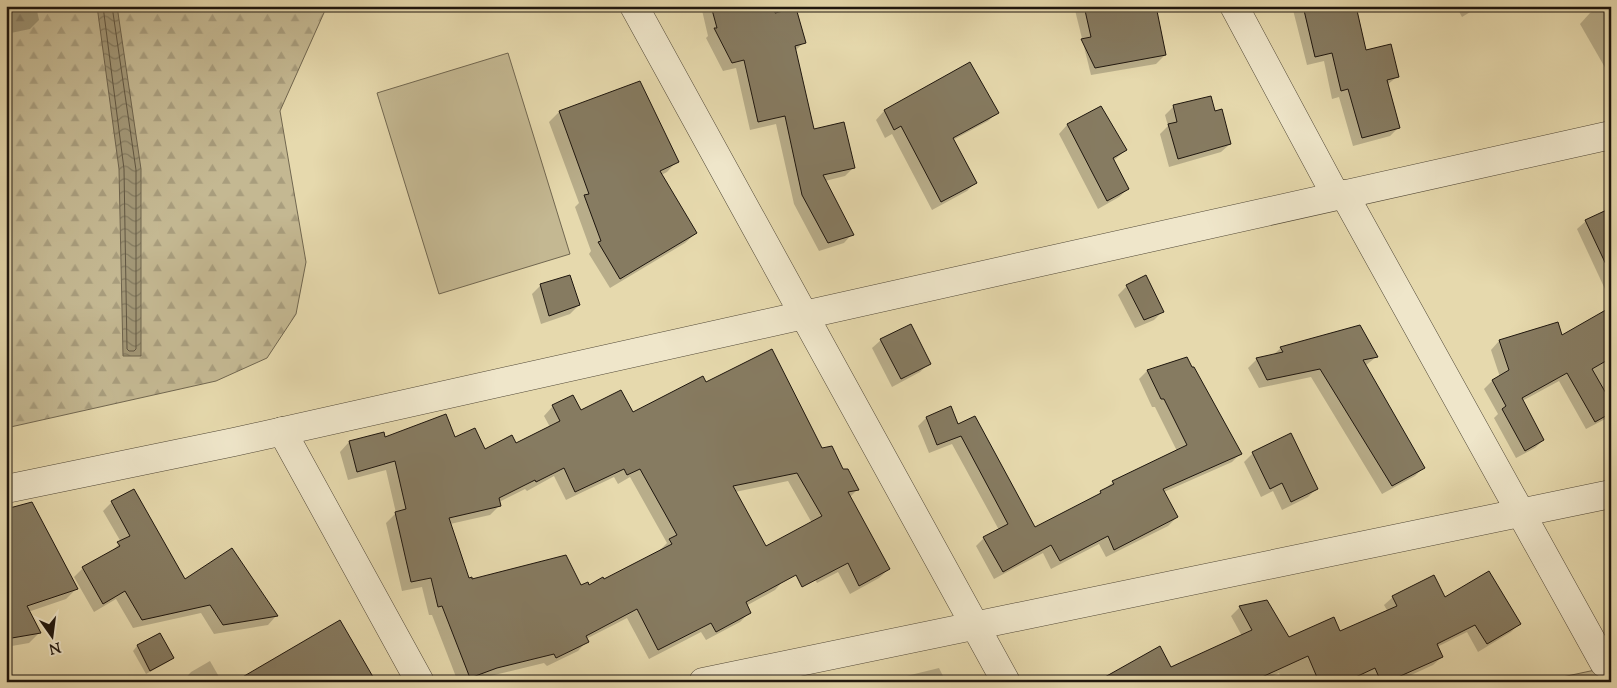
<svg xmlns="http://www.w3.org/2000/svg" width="1617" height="688" font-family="'Sorts Mill Goudy',serif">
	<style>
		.grass { fill: url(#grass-tufts); stroke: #716750 }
		.forest { fill: url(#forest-firs); stroke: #716750 }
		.garden { fill: #c4b892; stroke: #716750 }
		.water { fill: url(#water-waves); stroke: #6d634d }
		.shadow { fill: #0003; fill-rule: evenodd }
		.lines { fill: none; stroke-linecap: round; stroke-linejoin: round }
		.shore { stroke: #605642; stroke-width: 1 }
		.building { fill: #867b61; stroke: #1e160e; fill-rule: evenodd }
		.street-casing { stroke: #504736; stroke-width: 29 }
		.street { stroke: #efe6ca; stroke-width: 28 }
	</style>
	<defs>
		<pattern id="grass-tufts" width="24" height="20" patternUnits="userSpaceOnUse" patternTransform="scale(1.25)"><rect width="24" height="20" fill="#c4b892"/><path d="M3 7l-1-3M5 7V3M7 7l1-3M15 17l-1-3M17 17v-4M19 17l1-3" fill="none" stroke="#a89d7d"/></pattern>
		<pattern id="forest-firs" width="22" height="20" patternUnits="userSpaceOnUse" patternTransform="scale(1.25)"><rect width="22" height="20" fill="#c4b892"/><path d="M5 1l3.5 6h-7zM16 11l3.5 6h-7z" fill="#a89d7d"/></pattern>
		<pattern id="water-waves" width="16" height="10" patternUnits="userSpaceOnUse" patternTransform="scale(1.25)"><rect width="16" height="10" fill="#a29777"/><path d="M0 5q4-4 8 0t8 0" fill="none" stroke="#837a60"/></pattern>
	</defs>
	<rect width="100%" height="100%" fill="#e6d9ad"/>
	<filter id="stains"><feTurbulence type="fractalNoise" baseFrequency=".004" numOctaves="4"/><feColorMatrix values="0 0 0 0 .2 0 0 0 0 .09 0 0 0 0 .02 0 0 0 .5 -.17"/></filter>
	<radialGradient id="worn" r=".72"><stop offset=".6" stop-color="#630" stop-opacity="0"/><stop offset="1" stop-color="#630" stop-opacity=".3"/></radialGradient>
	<polygon class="grass" points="1595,670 1600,682 1539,682"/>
	<polygon class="forest" points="6,6 327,6 280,111 306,262 296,314 267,358 216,381 6,428"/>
	<polygon class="garden" points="508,53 570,254 439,294 377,93"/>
	<polygon class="water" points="97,6 117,6 141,169 141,356 123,356 119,169"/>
	<g class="shadow">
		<polygon points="6,6 36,6 39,20 30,29 6,34"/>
		<polygon points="701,6 794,6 804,42 795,51 813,131 854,167 845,176 825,181 852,234 844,243 819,251 794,204 776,124 750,130 736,68 723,71 706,38 708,36"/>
		<polygon points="1074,6 1155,6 1165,55 1156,64 1091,75"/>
		<polygon points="1296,6 1326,6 1365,51 1398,76 1387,85 1399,127 1390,136 1353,146 1339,97 1332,99 1324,61 1307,65 1293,10"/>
		<polygon points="1456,6 1480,6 1462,17"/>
		<polygon points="1602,6 1611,6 1611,78 1580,24 1590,13"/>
		<polygon points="970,64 997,113 988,121 953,140 975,183 967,191 932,210 892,134 885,138 876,120 884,111"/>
		<polygon points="1174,106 1214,113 1230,144 1221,152 1169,167 1160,134 1168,126 1165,115"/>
		<polygon points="1101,107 1126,150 1113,161 1128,189 1119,197 1098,209 1059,134 1067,125"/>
		<polygon points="559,112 677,161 667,172 661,175 696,233 685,243 610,288 589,254 591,251 575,207 579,203 549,122"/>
		<polygon points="1611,209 1611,302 1577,229 1586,221"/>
		<polygon points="6,223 8,235 6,239"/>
		<polygon points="569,276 579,305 570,314 541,324 532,294 540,286"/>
		<polygon points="1127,286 1163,311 1154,320 1135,328 1118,295"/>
		<polygon points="1611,308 1611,416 1586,429 1559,381 1522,401 1543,440 1535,448 1516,458 1494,418 1498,414 1484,389 1492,381 1500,377 1491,350 1499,341 1524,332 1561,337"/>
		<polygon points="881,340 929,363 920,372 892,387 872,348"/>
		<polygon points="1281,348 1376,357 1365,366 1423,468 1415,476 1382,494 1311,377 1259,388 1248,368 1257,359 1273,355"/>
		<polygon points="1186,358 1240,454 1232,462 1164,492 1177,517 1168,526 1106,557 1099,544 1051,569 1043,553 994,579 976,546 984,538 999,530 952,444 929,453 918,426 926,418 951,408 958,425 1035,529 1094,498 1113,482 1177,451 1155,407 1152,407 1139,379 1147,371"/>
		<path d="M 705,383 L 822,450 L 842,471 L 857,490 L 850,497 L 889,569 L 879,578 L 850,594 L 838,572 L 817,583 L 792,538 L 812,523 L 788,481 L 735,492 L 784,580 L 775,590 L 746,606 L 750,612 L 740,622 L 706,640 L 701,632 L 649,659 L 627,618 L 586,639 L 587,641 L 578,651 L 547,666 L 544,663 L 486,677 L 473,682 L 458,682 L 432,615 L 429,615 L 422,587 L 402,591 L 386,523 L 396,513 L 386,470 L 348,480 L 340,452 L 349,442 L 384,438 L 454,439 L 484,451 L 516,445 L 550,427 L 544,416 L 553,406 L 580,411 L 632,414 ZM 554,476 L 566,500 L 614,477 L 618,484 L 630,477 L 667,543 L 660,550 L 661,551 L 604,581 L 589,587 L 468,579 L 450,524 L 490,515 L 500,505 L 499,502 L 525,489 L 527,491 Z"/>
		<polygon points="1253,453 1316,489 1308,497 1282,510 1273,491 1261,497 1244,462"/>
		<polygon points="112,502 184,581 276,616 268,625 214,634 201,613 133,628 116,599 94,612 74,577 83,568 110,553 121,542 103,511"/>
		<polygon points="6,567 76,589 66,599 28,612 39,633 29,643 6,647"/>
		<polygon points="1393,597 1445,599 1519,624 1511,632 1478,652 1467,632 1437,647 1442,657 1433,665 1396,682 1369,682 1366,676 1353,682 1283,682 1279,673 1260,682 1117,682 1170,668 1242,636 1231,616 1240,607 1267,602 1289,639 1340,633 1388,612 1384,605"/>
		<polygon points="160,634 173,658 168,662 146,674 133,651 137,646"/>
		<polygon points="210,661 222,682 182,682 191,672"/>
		<polygon points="939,668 946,682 885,682 886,681"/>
	</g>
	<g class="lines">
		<polyline class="shore" points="103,6 124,169 127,349 129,351 134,351 136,349 136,170 112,6"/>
	</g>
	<g class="building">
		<polygon points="711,6 774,6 775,13 796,8 806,43 795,46 814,129 844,122 855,168 823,175 854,235 828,243 802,195 785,116 758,122 744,60 732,63 714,28 717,28"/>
		<polygon points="1084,6 1156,6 1166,55 1095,68 1081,39 1091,37"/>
		<polygon points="1303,6 1356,6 1366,50 1391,44 1399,77 1387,80 1400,128 1362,138 1348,89 1341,91 1332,53 1315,57"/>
		<polygon points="970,62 999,113 953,138 977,183 941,202 901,126 894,130 884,110"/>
		<polygon points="640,81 679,162 660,171 697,233 620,279 598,242 601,241 584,195 589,194 559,111"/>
		<polygon points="1211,96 1215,111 1222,109 1231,144 1178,159 1168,124 1177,122 1173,105"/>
		<polygon points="1101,106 1127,150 1113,158 1129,189 1107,201 1067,124"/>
		<polygon points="1611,208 1611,275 1585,220"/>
		<polygon points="570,275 580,305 549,316 540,284"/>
		<polygon points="1146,275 1164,312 1144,320 1126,285"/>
		<polygon points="1611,307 1611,358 1592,369 1611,402 1611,413 1595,422 1567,373 1522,398 1544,440 1525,451 1502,409 1506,406 1492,380 1509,370 1499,340 1558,322 1562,335"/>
		<polygon points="911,324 931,364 901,379 880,339"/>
		<polygon points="1360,325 1378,357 1363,360 1425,468 1392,486 1320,369 1267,380 1256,358 1283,352 1280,347"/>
		<path d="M 772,349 L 822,448 L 832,446 L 843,469 L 848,469 L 859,490 L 848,492 L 890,569 L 859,586 L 848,563 L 802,587 L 796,575 L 746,602 L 751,613 L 716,632 L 711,623 L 658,650 L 637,609 L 586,636 L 589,642 L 556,658 L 554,654 L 497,668 L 470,678 L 442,606 L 438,607 L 431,578 L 411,582 L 395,512 L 406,509 L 395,461 L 357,472 L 349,441 L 384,432 L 385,437 L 446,414 L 455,437 L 475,428 L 485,449 L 512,435 L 516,443 L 560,421 L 552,405 L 573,395 L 581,410 L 621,390 L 633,412 L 703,376 L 706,382 ZM 564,468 L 575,492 L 624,469 L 627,475 L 640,469 L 677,535 L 669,539 L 672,544 L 604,579 L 603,577 L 589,585 L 588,582 L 581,585 L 566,555 L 472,579 L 472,577 L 469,578 L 449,518 L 501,506 L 499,498 L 535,480 L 536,482 ZM 797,473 L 822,516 L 766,546 L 733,486 Z"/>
		<polygon points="1187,357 1192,367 1194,367 1242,454 1163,489 1178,517 1114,550 1108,536 1060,561 1051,545 1003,572 983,537 1008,524 961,436 937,445 926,417 951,406 958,424 975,416 1035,527 1101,493 1100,491 1114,484 1112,481 1187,445 1164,399 1161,399 1147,370"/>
		<polygon points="1291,433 1318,489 1291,502 1282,483 1270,489 1252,452"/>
		<polygon points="134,489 185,579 232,548 278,616 223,625 210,605 142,620 125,591 103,604 82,567 120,546 117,542 130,536 111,501"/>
		<polygon points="32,502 78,589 27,606 41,633 6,639 6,509"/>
		<polygon points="1489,571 1521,624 1487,644 1475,625 1437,644 1443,657 1387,682 1381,682 1375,668 1345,682 1319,682 1308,656 1251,682 1096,682 1160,646 1171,667 1252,630 1239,606 1267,600 1289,637 1334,617 1340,631 1397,606 1392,596 1434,575 1445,597"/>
		<polygon points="340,620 376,682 234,682"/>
		<polygon points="160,633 174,658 150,671 137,645"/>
	</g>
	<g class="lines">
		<g class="street-casing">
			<g id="street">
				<polyline points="634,6 1006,682"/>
				<polyline points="1234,6 1336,196"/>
				<polyline points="1344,194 1604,663"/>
				<polyline points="282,431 420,682"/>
				<polyline points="6,489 234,442 1611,135"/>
				<polyline points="703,682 1611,494"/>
			</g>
		</g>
		<use href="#street" class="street"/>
	</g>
	<rect width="1617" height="688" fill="none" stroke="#e6d9ad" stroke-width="25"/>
	<rect x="8" y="8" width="1602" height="673" fill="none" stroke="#1e160e" stroke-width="2.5"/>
	<rect x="12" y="12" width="1592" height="663" fill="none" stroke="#1e160e"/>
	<g transform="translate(52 636) rotate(166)" stroke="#efe6ca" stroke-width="4" paint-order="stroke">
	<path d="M0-4L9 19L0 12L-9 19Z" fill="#1e160e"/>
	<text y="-8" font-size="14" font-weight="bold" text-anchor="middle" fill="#1e160e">N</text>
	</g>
	<rect width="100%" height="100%" filter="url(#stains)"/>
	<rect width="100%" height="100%" fill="url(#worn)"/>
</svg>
